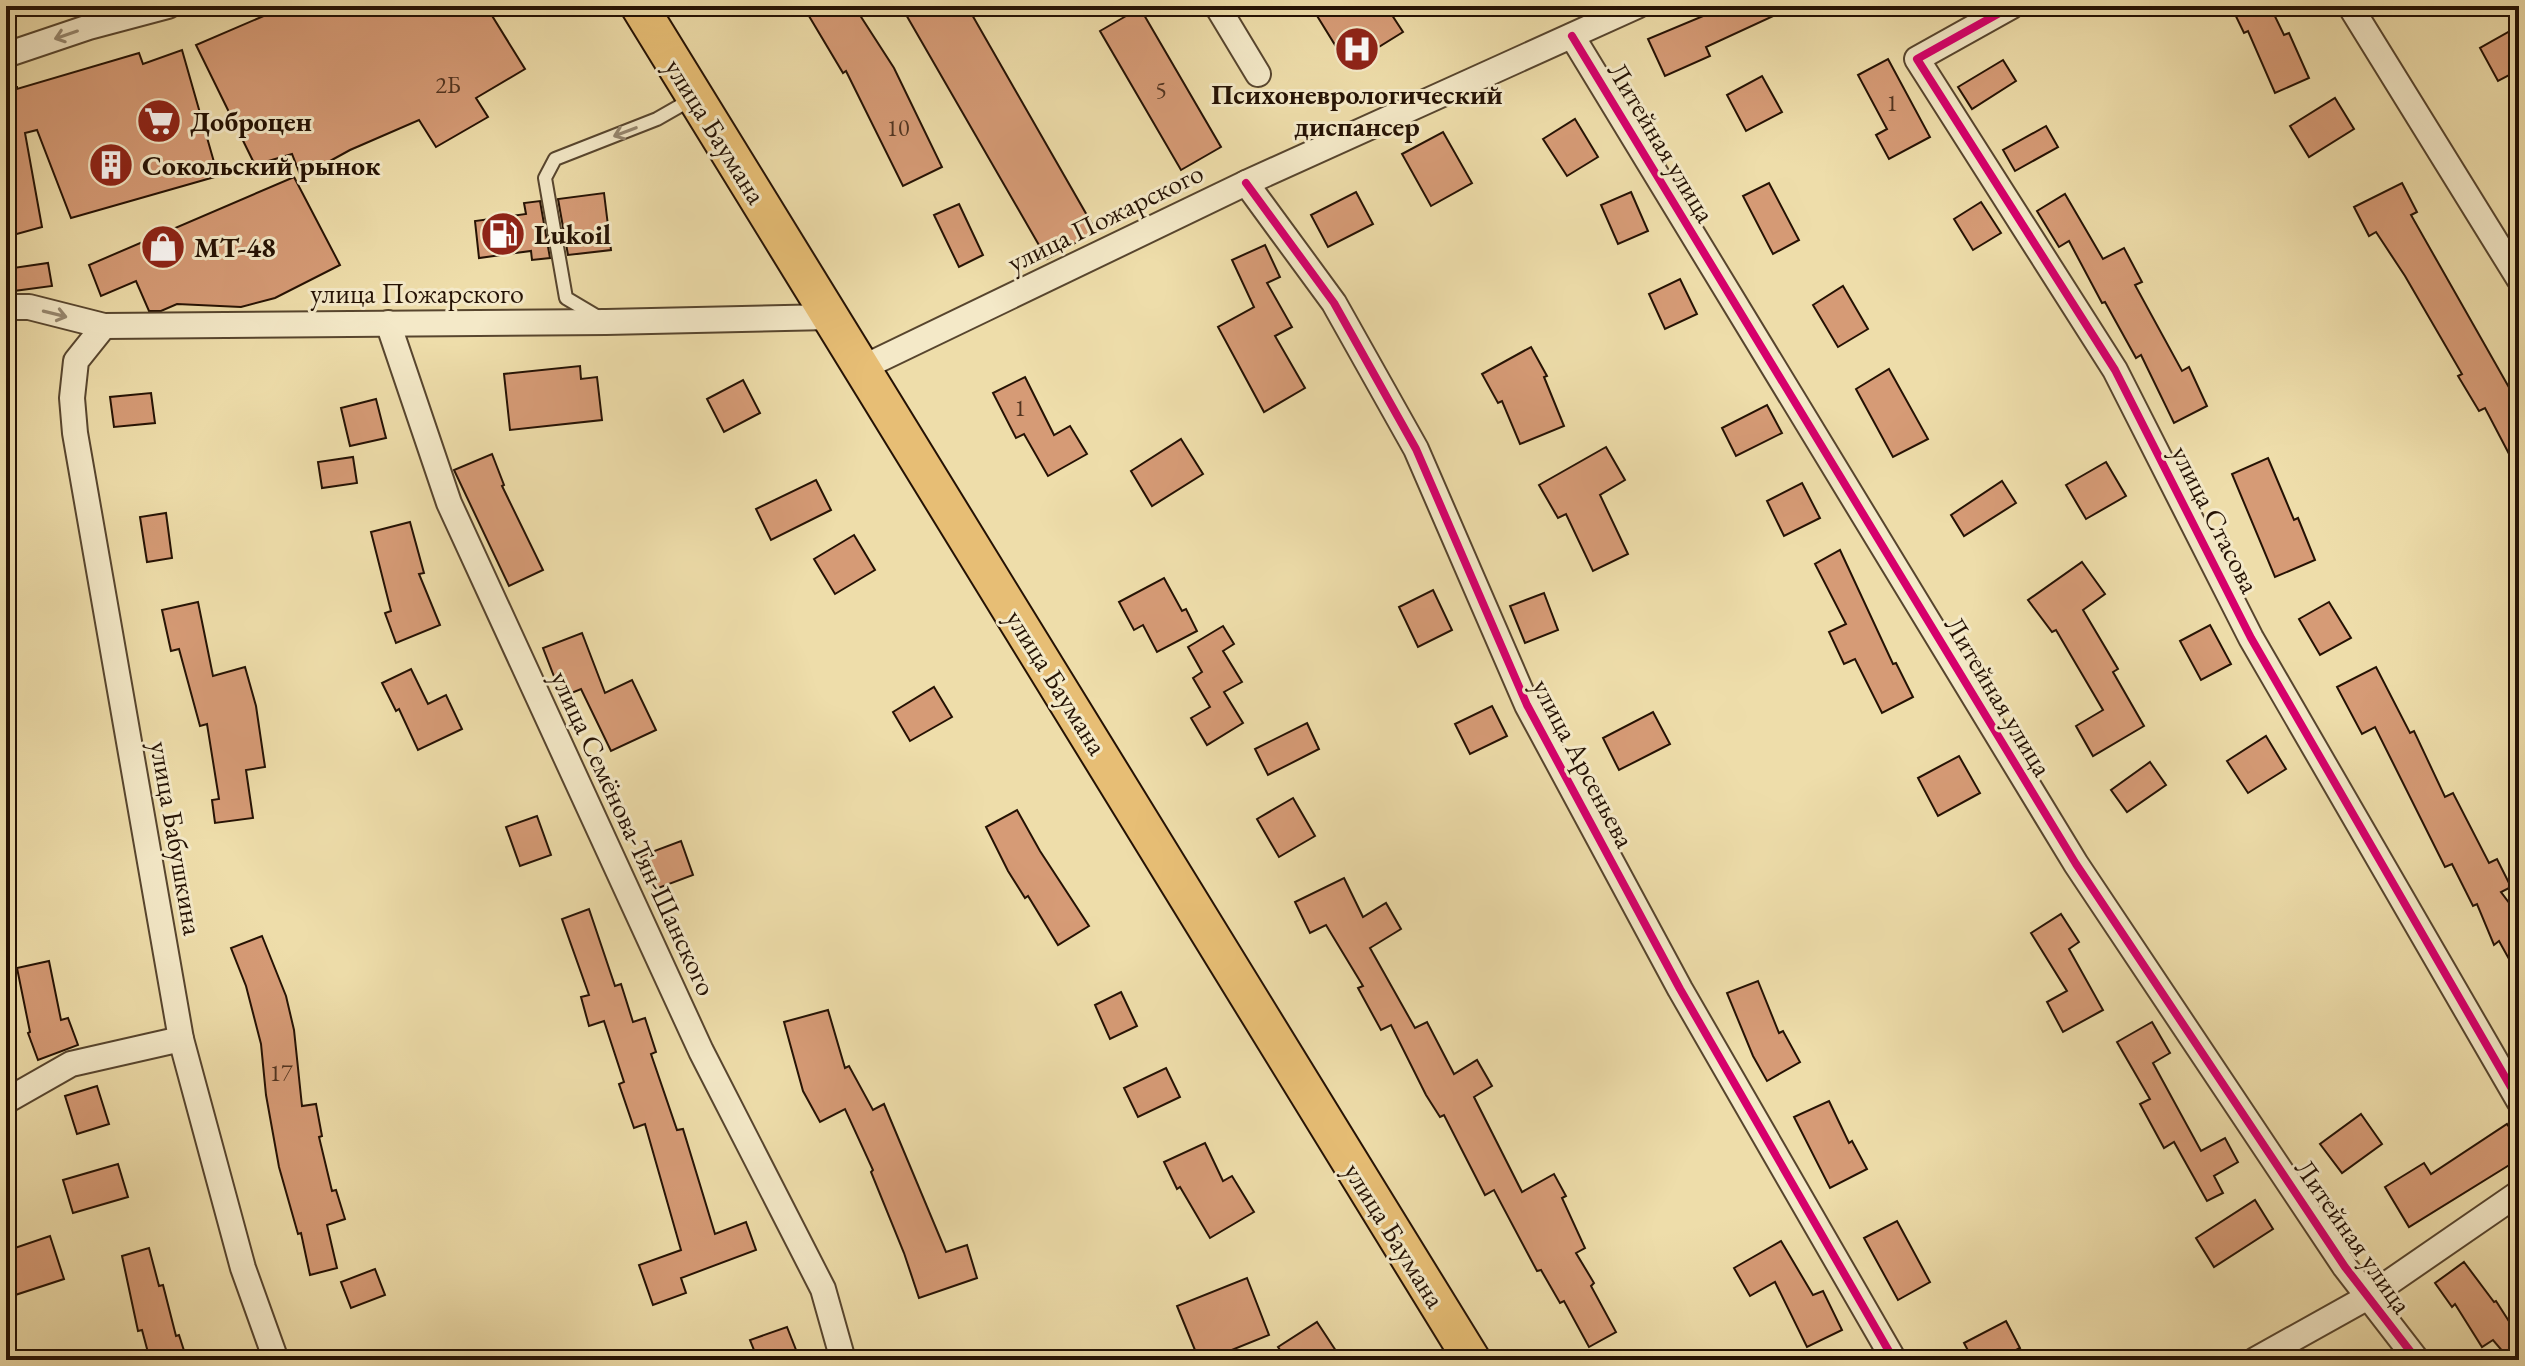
<svg xmlns="http://www.w3.org/2000/svg" width="2525" height="1366" font-family="'EB Garamond',serif">
	<style>
		.building { fill: #d69b76; stroke: #251204; stroke-width: 2 }
		.lines { fill: none; stroke-linecap: round; stroke-linejoin: round }
		.lane-casing { stroke: #57452e; stroke-width: 16 }
		.street-casing { stroke: #57452e; stroke-width: 28 }
		.primary-casing { stroke: #251204; stroke-width: 40 }
		.path { stroke: #251204; stroke-width: 5; stroke-dasharray: 2 4; stroke-linecap: butt }
		.lane { stroke: #f4e9c8; stroke-width: 12 }
		.street { stroke: #f4e9c8; stroke-width: 24 }
		.primary { stroke: #e7be75; stroke-width: 36 }
		.cycleway-casing { stroke: #f4e9c8; stroke-width: 13 }
		.cycleway { stroke: #d6006c; stroke-width: 8 }
		.oneway { stroke: #978870 }
		.labels { text-anchor: middle; dominant-baseline: central; stroke-width: 6; stroke-linejoin: round; paint-order: stroke }
		.number-label { font-size: 24px; fill: #513420 }
		.poi-label { font-size: 28px; font-weight: bold; fill: #251204; stroke: #f4e9c8; text-anchor: start }
		.street-label { font-size: 28px; fill: #251204; stroke: #f4e9c8 }
	</style>
	<rect width="100%" height="100%" fill="#eda"/>
	<filter id="stains"><feTurbulence type="fractalNoise" baseFrequency=".0025" numOctaves="4"/><feColorMatrix values="0 0 0 0 .2 0 0 0 0 .09 0 0 0 0 .02 0 0 0 .5 -.17"/></filter>
	<radialGradient id="worn" r=".72"><stop offset=".6" stop-color="#630" stop-opacity="0"/><stop offset="1" stop-color="#630" stop-opacity=".3"/></radialGradient>
	<g class="building">
		<polygon points="287,6 486,6 525,69 476,98 488,117 436,147 419,120 350,150 301,177 292,154 255,165 196,45"/>
		<polygon points="803,6 854,6 894,68 942,167 903,186 846,71 843,73"/>
		<polygon points="901,6 967,6 1096,231 1047,259"/>
		<polygon points="1311,6 1386,6 1403,32 1348,66"/>
		<polygon points="1727,6 1795,6 1706,47 1710,56 1665,76 1648,39"/>
		<polygon points="2231,6 2270,6 2284,35 2289,33 2309,78 2275,93 2248,31 2244,33"/>
		<polygon points="1140,8 1221,147 1181,170 1100,31"/>
		<polygon points="2519,26 2519,70 2498,81 2480,48"/>
		<polygon points="182,50 218,176 71,218 37,130 25,133 42,227 6,237 6,88 17,87 17,89 139,53 143,64"/>
		<polygon points="1888,59 1930,137 1889,159 1876,135 1887,129 1858,75"/>
		<polygon points="2003,60 2016,81 1972,109 1958,87"/>
		<polygon points="1762,76 1782,112 1746,131 1727,95"/>
		<polygon points="2335,98 2354,129 2309,157 2290,126"/>
		<polygon points="1575,119 1598,157 1567,176 1543,139"/>
		<polygon points="2046,126 2058,147 2015,171 2003,150"/>
		<polygon points="1443,132 1472,183 1431,206 1402,154"/>
		<polygon points="294,177 340,265 275,298 241,307 177,304 161,311 149,311 136,281 101,296 89,265"/>
		<polygon points="1769,183 1799,240 1773,254 1743,196"/>
		<polygon points="2402,183 2417,212 2411,215 2519,405 2519,473 2485,408 2479,411 2458,376 2462,374 2405,276 2376,232 2369,236 2354,207"/>
		<polygon points="1356,192 1373,224 1328,247 1311,215"/>
		<polygon points="1631,192 1648,231 1618,244 1601,205"/>
		<polygon points="604,193 611,250 568,255 558,199"/>
		<polygon points="2065,194 2103,259 2124,248 2142,282 2135,285 2182,371 2189,367 2207,406 2174,423 2141,355 2136,358 2105,302 2102,303 2069,241 2059,247 2037,211"/>
		<polygon points="540,201 550,258 532,260 531,251 479,258 475,221 526,214 524,203"/>
		<polygon points="1981,202 2001,233 1973,250 1954,219"/>
		<polygon points="959,204 983,255 959,267 934,215"/>
		<polygon points="1265,245 1280,277 1267,283 1292,327 1275,336 1305,388 1264,412 1218,327 1254,307 1232,260"/>
		<polygon points="48,263 52,286 6,292 6,269"/>
		<polygon points="1680,279 1697,314 1665,329 1649,294"/>
		<polygon points="1843,286 1868,329 1838,347 1813,305"/>
		<polygon points="1531,347 1547,376 1544,377 1564,426 1520,444 1502,401 1498,403 1482,374"/>
		<polygon points="580,366 581,379 597,377 602,420 510,430 504,374"/>
		<polygon points="1889,369 1928,439 1893,457 1856,389"/>
		<polygon points="1025,377 1054,435 1070,426 1087,454 1048,476 1024,434 1016,438 993,393"/>
		<polygon points="743,380 760,413 724,432 707,399"/>
		<polygon points="151,393 155,423 114,427 110,397"/>
		<polygon points="376,399 386,438 350,446 341,408"/>
		<polygon points="1767,405 1782,433 1736,456 1722,428"/>
		<polygon points="1181,439 1203,474 1152,506 1131,471"/>
		<polygon points="1606,447 1625,480 1600,495 1628,554 1593,571 1566,514 1558,518 1539,485"/>
		<polygon points="492,454 504,485 502,486 543,570 509,586 454,470"/>
		<polygon points="353,457 357,483 322,488 318,462"/>
		<polygon points="2268,458 2294,520 2298,518 2315,560 2275,577 2232,474"/>
		<polygon points="2106,462 2126,496 2086,519 2066,485"/>
		<polygon points="816,480 831,510 771,540 756,509"/>
		<polygon points="2002,481 2016,503 1964,536 1951,515"/>
		<polygon points="1802,483 1820,518 1784,536 1767,501"/>
		<polygon points="166,513 172,558 147,562 140,517"/>
		<polygon points="410,522 424,573 419,574 440,625 396,643 385,613 391,611 371,532"/>
		<polygon points="854,535 875,570 835,594 814,559"/>
		<polygon points="1840,550 1893,664 1896,663 1913,697 1882,713 1855,659 1844,664 1829,632 1846,624 1815,564"/>
		<polygon points="2082,562 2105,594 2083,610 2118,669 2113,672 2144,726 2093,756 2076,726 2103,710 2056,630 2052,632 2028,600"/>
		<polygon points="1164,578 1182,611 1186,609 1197,631 1157,652 1143,625 1134,630 1119,602"/>
		<polygon points="1433,590 1452,630 1418,647 1399,607"/>
		<polygon points="1544,593 1558,630 1525,643 1510,606"/>
		<polygon points="198,602 213,676 245,667 256,706 265,767 246,770 253,818 215,823 212,800 219,799 207,724 200,726 179,649 171,651 162,610"/>
		<polygon points="2329,602 2351,638 2320,655 2299,619"/>
		<polygon points="2210,625 2231,664 2201,680 2180,641"/>
		<polygon points="1223,626 1234,644 1223,651 1242,682 1224,692 1243,723 1207,745 1191,718 1210,707 1193,678 1202,672 1188,647"/>
		<polygon points="582,633 605,693 632,680 656,730 611,751 581,689 562,697 543,648"/>
		<polygon points="2376,667 2410,733 2414,731 2445,797 2453,793 2489,863 2497,859 2511,887 2501,892 2519,916 2519,977 2499,941 2494,945 2477,904 2473,906 2452,864 2445,867 2375,727 2362,734 2337,687"/>
		<polygon points="411,669 428,704 446,695 462,729 418,750 399,709 396,711 382,683"/>
		<polygon points="934,687 952,717 910,741 893,712"/>
		<polygon points="1492,706 1507,736 1470,754 1455,724"/>
		<polygon points="1653,712 1670,744 1619,770 1603,738"/>
		<polygon points="1307,723 1319,749 1268,775 1255,749"/>
		<polygon points="2266,736 2286,769 2248,793 2227,761"/>
		<polygon points="1959,756 1980,793 1938,816 1918,778"/>
		<polygon points="2150,762 2166,785 2127,812 2111,790"/>
		<polygon points="1293,798 1315,836 1279,857 1257,819"/>
		<polygon points="1017,810 1040,851 1089,926 1058,945 1028,896 1025,898 1008,871 986,827"/>
		<polygon points="537,816 551,855 520,866 506,827"/>
		<polygon points="681,841 693,875 653,890 641,856"/>
		<polygon points="1344,878 1363,917 1386,903 1401,929 1370,948 1415,1028 1427,1022 1454,1074 1477,1060 1492,1086 1474,1097 1522,1192 1554,1174 1566,1196 1562,1198 1585,1248 1576,1253 1594,1283 1591,1286 1616,1332 1589,1347 1564,1301 1560,1303 1541,1270 1537,1271 1494,1190 1485,1195 1444,1115 1440,1117 1426,1095 1391,1025 1381,1030 1358,988 1363,986 1326,925 1310,933 1295,902"/>
		<polygon points="589,909 615,986 621,984 633,1022 645,1018 656,1052 651,1054 677,1130 683,1129 715,1234 746,1222 756,1250 681,1278 686,1293 653,1305 639,1265 681,1250 645,1124 634,1128 619,1084 624,1082 604,1021 589,1026 581,997 589,995 562,919"/>
		<polygon points="2061,914 2079,942 2069,949 2103,1010 2063,1032 2047,1002 2067,991 2031,933"/>
		<polygon points="262,936 286,996 294,1030 302,1106 316,1104 322,1136 319,1137 332,1191 336,1190 345,1219 327,1225 337,1268 310,1275 301,1233 298,1234 279,1167 266,1095 261,1044 246,986 231,948"/>
		<polygon points="49,961 61,1020 68,1018 78,1045 38,1060 28,1033 30,1032 17,968"/>
		<polygon points="1758,981 1779,1033 1783,1031 1800,1062 1767,1081 1753,1056 1727,993"/>
		<polygon points="1121,992 1137,1026 1110,1039 1095,1005"/>
		<polygon points="828,1010 845,1068 849,1066 873,1110 884,1104 946,1252 967,1245 977,1278 919,1298 904,1253 871,1172 873,1170 845,1109 820,1122 803,1091 784,1022"/>
		<polygon points="2152,1022 2170,1053 2153,1063 2201,1151 2225,1138 2238,1162 2214,1176 2223,1193 2207,1201 2174,1142 2164,1148 2140,1104 2150,1099 2117,1042"/>
		<polygon points="1166,1068 1180,1097 1138,1117 1124,1088"/>
		<polygon points="97,1086 109,1124 77,1134 65,1096"/>
		<polygon points="1829,1101 1849,1143 1852,1141 1867,1169 1830,1188 1794,1117"/>
		<polygon points="2361,1114 2382,1144 2342,1173 2320,1144"/>
		<polygon points="2507,1124 2519,1142 2519,1159 2409,1227 2385,1187 2424,1163 2431,1174"/>
		<polygon points="1205,1143 1223,1181 1232,1176 1254,1212 1210,1238 1180,1187 1177,1189 1164,1162"/>
		<polygon points="118,1164 128,1197 73,1213 63,1180"/>
		<polygon points="2255,1200 2273,1229 2214,1267 2196,1238"/>
		<polygon points="1897,1221 1930,1282 1898,1300 1864,1238"/>
		<polygon points="50,1236 64,1279 6,1298 6,1251"/>
		<polygon points="1781,1241 1813,1295 1823,1291 1842,1330 1807,1347 1775,1282 1750,1296 1734,1268"/>
		<polygon points="149,1248 159,1286 163,1285 176,1336 179,1335 187,1360 150,1360 142,1330 138,1331 122,1256"/>
		<polygon points="2464,1262 2494,1302 2496,1301 2519,1337 2519,1360 2510,1360 2493,1340 2482,1347 2455,1304 2452,1307 2435,1283"/>
		<polygon points="375,1269 385,1295 351,1308 341,1282"/>
		<polygon points="1247,1278 1269,1335 1207,1360 1199,1360 1177,1306"/>
		<polygon points="2006,1321 2020,1348 1996,1360 1973,1360 1964,1343"/>
		<polygon points="1317,1322 1342,1360 1287,1360 1278,1347"/>
		<polygon points="787,1327 800,1360 758,1360 750,1340"/>
	</g>
	<g class="lines">
		<g class="lane-casing">
			<polyline id="lane" points="598,317 566,298 545,178 555,159 657,119 692,99"/>
		</g>
		<g class="street-casing">
			<g id="street">
				<polyline points="1217,6 1258,74"/>
				<polyline points="2012,6 1917,59 2115,370 2251,638 2519,1101"/>
				<polyline points="2350,6 2519,279"/>
				<polyline points="1572,36 2076,864 2345,1267 2417,1360"/>
				<polyline points="6,55 89,27 168,6"/>
				<polyline points="1246,183 1334,303 1416,449 1527,705 1680,989 1894,1360"/>
				<polyline points="6,307 29,307 104,326 606,322 830,317"/>
				<polyline points="388,323 449,503 701,1051 823,1289 843,1360"/>
				<polyline points="104,326 76,361 72,398 75,433 181,1039 243,1268 276,1360"/>
				<polyline points="864,367 1246,183 1637,6"/>
				<polyline points="6,1101 71,1064 181,1039"/>
				<polyline points="2255,1360 2368,1297 2519,1193"/>
			</g>
		</g>
		<g class="primary-casing">
			<polyline id="primary" points="639,6 1472,1360"/>
		</g>
		<polyline class="path" points="6,11 14,6"/>
		<use href="#lane" class="lane"/>
		<use href="#street" class="street"/>
		<use href="#primary" class="primary"/>
		<g class="cycleway-casing">
			<g id="cycleway">
				<polyline points="2012,6 1917,59 2115,370 2251,638 2519,1101"/>
				<polyline points="1572,36 2076,864 2345,1267 2417,1360"/>
				<polyline points="1246,183 1334,303 1416,449 1527,705 1680,989 1894,1360"/>
			</g>
		</g>
		<use href="#cycleway" class="cycleway"/>
	</g>
	<defs><path id="oneway-shaft" d="M-6 0H5M1.5-3L5.5 0L1.5 3" fill="none" stroke-width="1.6" stroke-linecap="round" stroke-linejoin="round" transform="scale(2)"/></defs>
	<g class="oneway">
		<use href="#oneway-shaft" transform="translate(66 35) rotate(161)"/>
		<use href="#oneway-shaft" transform="translate(625 132) rotate(159)"/>
		<use href="#oneway-shaft" transform="translate(55 314) rotate(14)"/>
	</g>
	<defs>
		<g id="hospital-disc" transform="scale(2.3)"><circle r="9.5" fill="#8f2418" stroke="#f4e9c8"/><path d="M-5-5h3v3.5h4V-5h3V5h-3V1.5h-4V5h-3Z" fill="#fff"/></g>
		<g id="supermarket-disc" transform="scale(2.3)"><circle r="9.5" fill="#8f2418" stroke="#f4e9c8"/><path d="M-6-5.5h2.5l.6 2H6L4.5 2H-2.5L-4.4-4H-6ZM-1.5 3.2a1.3 1.3 0 1 0 .1 0ZM3 3.2a1.3 1.3 0 1 0 .1 0Z" fill="#fff"/></g>
		<g id="building-disc" transform="scale(2.3)"><circle r="9.5" fill="#8f2418" stroke="#f4e9c8"/><path d="M-4-6H4V6H1V3H-1V6H-4ZM-2.5-4.3h1.7v1.8h-1.7ZM.8-4.3h1.7v1.8H.8ZM-2.5-1h1.7V.8h-1.7ZM.8-1h1.7V.8H.8Z" fill="#fff"/></g>
		<g id="fuel-disc" transform="scale(2.3)"><circle r="9.5" fill="#8f2418" stroke="#f4e9c8"/><path d="M-5.5-6h7V0h2V4h1.3V-2.5L3-4.5l.8-.8L6-3V5H2.5V1h-1V6h-7ZM-4.2-4.7v3.2H.2V-4.7Z" fill="#fff"/></g>
		<g id="shop-disc" transform="scale(2.3)"><circle r="9.5" fill="#8f2418" stroke="#f4e9c8"/><path d="M-5-2.5h2.3a2.7 3.5 0 0 1 5.4 0H5L5.5 6h-11ZM-1.5-2.5h3a1.5 2.3 0 0 0-3 0Z" fill="#fff"/></g>
	</defs>
	<g fill-rule="evenodd">
		<use href="#hospital-disc" x="1357" y="49"/>
		<use href="#supermarket-disc" x="159" y="121"/>
		<use href="#building-disc" x="111" y="165"/>
		<use href="#fuel-disc" x="503" y="234"/>
		<use href="#shop-disc" x="163" y="247"/>
	</g>
	<g class="labels">
		<g class="number-label">
			<text x="448" y="84">2Б</text>
			<text x="1161" y="89">5</text>
			<text x="1892" y="102">1</text>
			<text x="898" y="127">10</text>
			<text x="1020" y="407">1</text>
			<text x="281" y="1072">17</text>
		</g>
		<g class="poi-label">
			<text x="1357" y="94" text-anchor="middle">Психоневрологический<tspan x="1357" dy="32">диспансер</tspan></text>
			<text x="190" y="121">Доброцен</text>
			<text x="142" y="165">Сокольский рынок</text>
			<text x="534" y="234">Lukoil</text>
			<text x="194" y="247">МТ-48</text>
		</g>
		<g class="street-label">
			<text transform="translate(716 131) rotate(58)">улица Баумана</text>
			<text transform="translate(1662 142) rotate(59)">Литейная улица</text>
			<text transform="translate(1105 217) rotate(-26)">улица Пожарского</text>
			<text x="417" y="293">улица Пожарского</text>
			<text transform="translate(2216 519) rotate(63)">улица Стасова</text>
			<text transform="translate(1057 682) rotate(58)">улица Баумана</text>
			<text transform="translate(1999 696) rotate(59)">Литейная улица</text>
			<text transform="translate(1584 763) rotate(62)">улица Арсеньева</text>
			<text transform="translate(634 833) rotate(65)">улица Семёнова-Тян-Шанского</text>
			<text transform="translate(177 838) rotate(80)">улица Бабушкина</text>
			<text transform="translate(1395 1235) rotate(58)">улица Баумана</text>
			<text transform="translate(2354 1236) rotate(55)">Литейная улица</text>
		</g>
	</g>
	<rect width="2525" height="1366" fill="none" stroke="#eda" stroke-width="32"/>
	<rect x="8" y="8" width="2509" height="1350" fill="none" stroke="#251204" stroke-width="4"/>
	<rect x="16" y="16" width="2493" height="1334" fill="none" stroke="#251204" stroke-width="2"/>
	<rect width="100%" height="100%" filter="url(#stains)"/>
	<rect width="100%" height="100%" fill="url(#worn)"/>
</svg>
